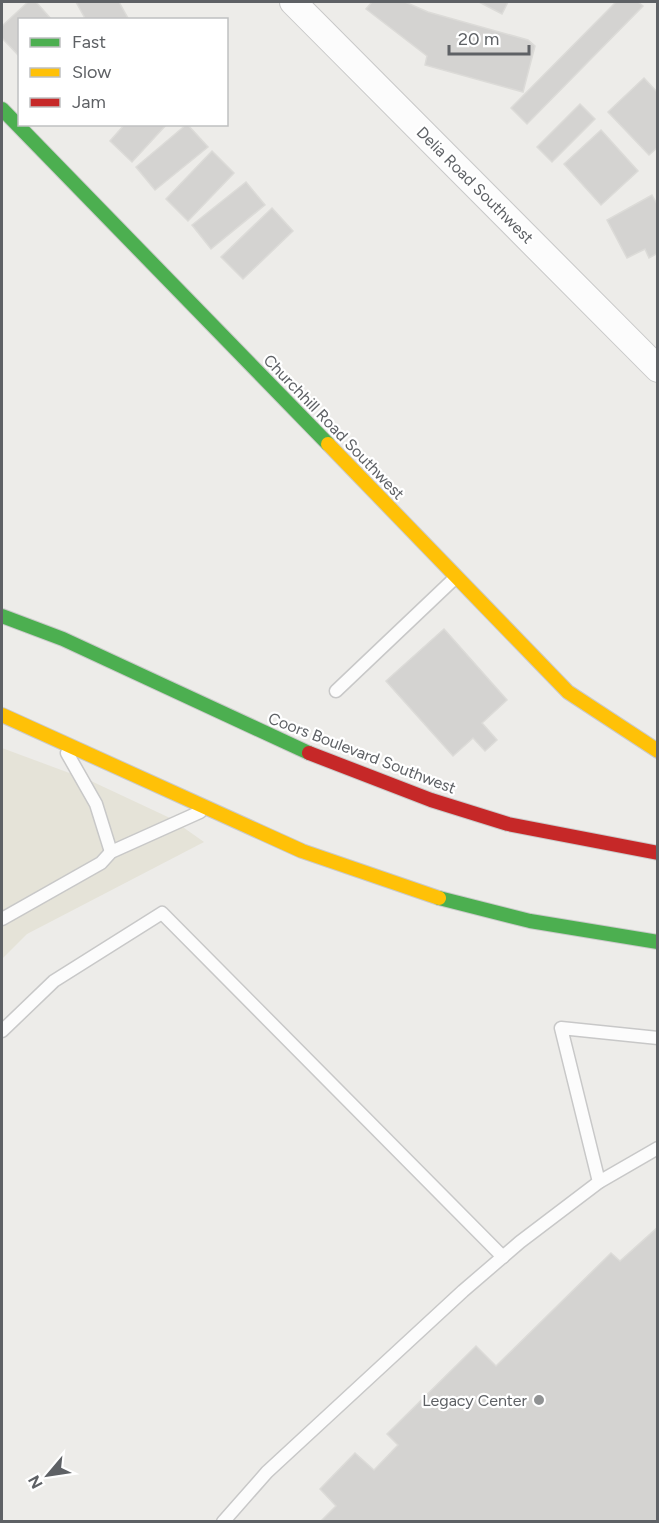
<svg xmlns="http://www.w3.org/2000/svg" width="659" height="1523" font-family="Figtree,sans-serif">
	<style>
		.commercial { fill: #e5e3d8 }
		.building { fill: #d4d3d1; stroke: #dcdbd8; stroke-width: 1.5 }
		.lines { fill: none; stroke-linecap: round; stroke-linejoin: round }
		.lane-casing { stroke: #c8c8c8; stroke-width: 15 }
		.street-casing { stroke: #c8c8c8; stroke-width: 28 }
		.fast-casing { stroke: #cacaca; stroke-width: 16 }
		.slow-casing { stroke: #cacaca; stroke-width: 16 }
		.jam-casing { stroke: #cacaca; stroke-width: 16 }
		.lane { stroke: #fcfcfc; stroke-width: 12 }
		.street { stroke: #fcfcfc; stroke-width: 26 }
		.fast { stroke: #4caf50; stroke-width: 14 }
		.slow { stroke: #ffc107; stroke-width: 14 }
		.jam { stroke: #c62828; stroke-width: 14 }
		.poi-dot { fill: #909293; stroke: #fff; stroke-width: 2 }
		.labels { text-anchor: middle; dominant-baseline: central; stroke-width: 4.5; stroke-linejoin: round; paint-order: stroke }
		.street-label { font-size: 16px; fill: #5e6165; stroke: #fff }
		.poi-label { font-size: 16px; fill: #5e6165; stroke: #fff; text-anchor: end }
	</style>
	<rect width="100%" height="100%" fill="#edece9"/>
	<polygon class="commercial" points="2,748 91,781 170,818 204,842 27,934 2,959"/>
	<g class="building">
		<polygon points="28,2 36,2 52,20 20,20 20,57 2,38 2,26"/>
		<polygon points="76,2 119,2 129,20 86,20"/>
		<polygon points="372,2 405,2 428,12 528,40 535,46 523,92 425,65 427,56 366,9"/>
		<polygon points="479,2 508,2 502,14"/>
		<polygon points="616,2 638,2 643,6 527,124 511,108"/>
		<polygon points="644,78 658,93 658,147 649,155 608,112"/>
		<polygon points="580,104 595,119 552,162 537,147"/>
		<polygon points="125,124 167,124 132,162 110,141"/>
		<polygon points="187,124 208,147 155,190 136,167"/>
		<polygon points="601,130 638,171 601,205 564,164"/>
		<polygon points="212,151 234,173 188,221 166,199"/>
		<polygon points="246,182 265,205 211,249 192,225"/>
		<polygon points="652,195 658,206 658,253 649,258 645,249 627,258 607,220"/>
		<polygon points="272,208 293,231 243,279 221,257"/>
		<polygon points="444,629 507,700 482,723 497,740 485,751 473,738 453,756 386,681"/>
		<polygon points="658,1227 658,1522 320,1522 336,1506 320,1489 355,1453 374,1470 398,1445 387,1434 476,1346 496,1366 611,1253 620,1261"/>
	</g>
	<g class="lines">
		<g class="lane-casing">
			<g id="lane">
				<polyline points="336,691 456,577"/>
				<polyline points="67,753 96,804 111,852"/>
				<polyline points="2,919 101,863 111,852 200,812"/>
				<polyline points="2,1031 54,981 162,913 503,1257"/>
				<polyline points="599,1182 561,1028 658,1038"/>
				<polyline points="223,1522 267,1472 463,1291 520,1242 599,1182 658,1148"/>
			</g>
		</g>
		<g class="street-casing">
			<polyline id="street" points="293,2 658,369"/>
		</g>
		<g class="fast-casing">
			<g id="fast">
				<polyline points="2,109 328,444"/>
				<polyline points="2,616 63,639 309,753"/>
				<polyline points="439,898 530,921 658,942"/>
			</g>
		</g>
		<g class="slow-casing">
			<g id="slow">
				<polyline points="328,444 568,692 658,751"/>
				<polyline points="2,715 302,851 439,898"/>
			</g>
		</g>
		<g class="jam-casing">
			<polyline id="jam" points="309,753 431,800 508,824 658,853"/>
		</g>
		<use href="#lane" class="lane"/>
		<use href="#street" class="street"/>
		<use href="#fast" class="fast"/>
		<use href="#slow" class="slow"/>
		<use href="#jam" class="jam"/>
	</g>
	<circle class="poi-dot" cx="539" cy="1400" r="6"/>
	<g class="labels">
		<g class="street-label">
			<text transform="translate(475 185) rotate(45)">Delia Road Southwest</text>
			<text transform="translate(334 427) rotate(46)">Churchhill Road Southwest</text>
			<text transform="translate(362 753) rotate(21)">Coors Boulevard Southwest</text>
		</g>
		<g class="poi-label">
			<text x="527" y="1400">Legacy Center</text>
		</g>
	</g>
	<rect width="659" height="1523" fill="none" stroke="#5e6165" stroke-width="6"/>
	<rect x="18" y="18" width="210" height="108" fill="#ffffff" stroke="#bfc0c1" stroke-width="1.5"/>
	<rect x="30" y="38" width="30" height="9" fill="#4caf50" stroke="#bfc0c1" stroke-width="1.5"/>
	<text x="72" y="48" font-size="18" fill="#5e6165">Fast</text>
	<rect x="30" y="68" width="30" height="9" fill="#ffc107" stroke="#bfc0c1" stroke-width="1.5"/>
	<text x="72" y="78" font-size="18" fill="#5e6165">Slow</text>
	<rect x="30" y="98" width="30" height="9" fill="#c62828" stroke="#bfc0c1" stroke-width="1.5"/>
	<text x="72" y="108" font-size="18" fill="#5e6165">Jam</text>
	<g transform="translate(48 1475) rotate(241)" stroke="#ffffff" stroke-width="4.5" paint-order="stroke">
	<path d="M0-4.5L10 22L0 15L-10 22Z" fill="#5e6165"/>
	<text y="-9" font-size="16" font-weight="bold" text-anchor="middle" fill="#5e6165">N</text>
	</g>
	<path d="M449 45v9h80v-9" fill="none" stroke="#5e6165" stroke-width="3"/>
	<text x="458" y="45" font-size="18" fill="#5e6165" stroke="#ffffff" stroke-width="4.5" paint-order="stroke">20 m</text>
</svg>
